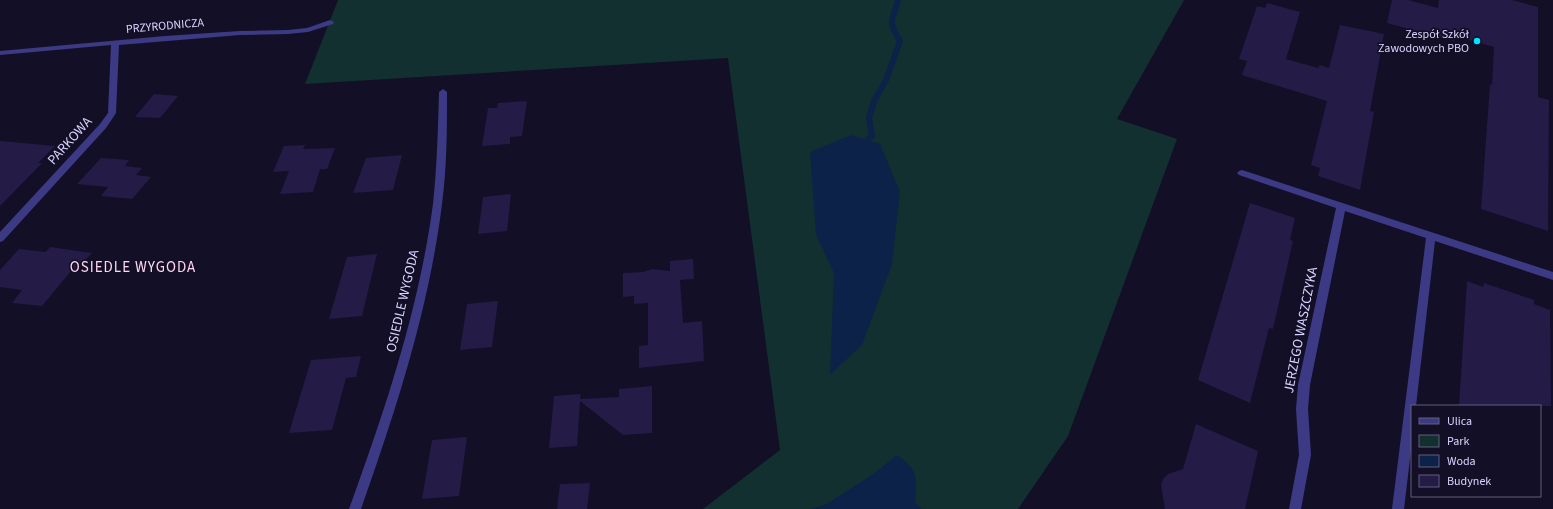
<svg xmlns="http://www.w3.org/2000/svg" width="1553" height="509" font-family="'Source Sans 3',sans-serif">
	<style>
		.green { fill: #12302f }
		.water { fill: #0c2248 }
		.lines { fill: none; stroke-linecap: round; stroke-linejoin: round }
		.stream { stroke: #0c2248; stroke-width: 6 }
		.building { fill: #241b47 }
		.minor { fill: #3d3a85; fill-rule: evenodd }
		.poi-dot { fill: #00e5ff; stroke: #130f26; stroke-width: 1.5 }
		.labels { text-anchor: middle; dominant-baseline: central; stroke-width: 3.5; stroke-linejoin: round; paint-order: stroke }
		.far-street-label { font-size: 12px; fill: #d9d4ff; stroke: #130f26 }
		.far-poi-label { font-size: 12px; fill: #d9d4ff; stroke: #130f26; text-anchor: end }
		.street-label { font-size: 14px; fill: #d9d4ff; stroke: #130f26 }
		.neighbourhood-label { font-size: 15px; letter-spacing: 1px; fill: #ffd6f0; stroke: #130f26 }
	</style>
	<rect width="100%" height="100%" fill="#130f26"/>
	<polygon class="green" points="338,0 1184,0 1117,119 1177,139 1068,436 1018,509 703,509 780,450 728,58 305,84"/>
	<g class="water">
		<polygon points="851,135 880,144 900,192 892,264 862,345 830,375 834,273 816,235 810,152"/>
		<path d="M 897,455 C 919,470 917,478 915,503 L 922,509 L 810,509 L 825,505 L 872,475 Z"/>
	</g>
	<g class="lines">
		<path class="stream" d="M 867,140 L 872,136 L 869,117 L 875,99 L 886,80 L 900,41 C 886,18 893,22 898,0"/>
	</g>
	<g class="building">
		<polygon points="1392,0 1408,0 1438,8 1439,0 1512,0 1538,7 1538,97 1549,100 1548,231 1481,209 1490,84 1492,85 1494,47 1455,36 1454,41 1387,23"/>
		<polygon points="1267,3 1300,12 1286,59 1318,68 1320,65 1329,68 1340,25 1384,34 1370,111 1374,112 1360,190 1318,176 1320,168 1311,165 1327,101 1242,75 1247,61 1239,59 1257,6 1265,8"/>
		<polygon points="154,94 178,96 160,118 135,117"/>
		<polygon points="527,101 522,136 510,137 510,144 482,146 488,108 497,108 498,103"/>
		<polygon points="0,141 55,146 38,163 42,163 0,206"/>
		<polygon points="305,145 303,149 335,148 327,169 320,169 313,192 280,194 289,171 273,172 284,146"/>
		<polygon points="402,155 393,190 353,193 366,158"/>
		<polygon points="101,158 129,160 125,166 142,168 136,175 151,177 132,199 101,196 108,187 77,184"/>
		<polygon points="511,194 507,231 478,234 483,197"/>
		<polygon points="1250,203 1295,218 1290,240 1293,241 1273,329 1269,328 1250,403 1198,380"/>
		<polygon points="50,247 92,253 74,271 71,271 42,306 12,303 22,290 0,287 0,270 19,249 46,252"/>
		<polygon points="377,254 362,316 329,319 347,257"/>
		<polygon points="693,259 694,279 680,280 683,323 702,321 704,361 639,368 639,346 648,345 648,303 634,304 634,296 623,297 623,273 643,272 652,269 670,271 670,261"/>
		<polygon points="1467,281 1483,287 1484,283 1534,300 1534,304 1550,310 1551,406 1459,406"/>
		<polygon points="498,301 492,347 460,350 467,304"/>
		<polygon points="361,356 356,377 346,378 332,430 289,433 311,360"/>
		<polygon points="652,386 652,433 623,435 580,401 577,446 549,448 554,396 581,394 580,399 619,397 619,389"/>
		<polygon points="1196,424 1258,451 1245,509 1165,509 1161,485 1163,479 1168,474 1183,469"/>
		<polygon points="467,437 459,496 422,499 432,440"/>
		<polygon points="590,483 587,509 557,509 560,484"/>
	</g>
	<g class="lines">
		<g class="minor">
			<polygon points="330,20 334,22 333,24 308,32 288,34 240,35 119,45 116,113 106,128 3,241 0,242 0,232 100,124 108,113 111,45 0,55 0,51 165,36 240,31 288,30 307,28"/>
			<path d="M 443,89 L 447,92 C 447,129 447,167 442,204 C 429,309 396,410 361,509 L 349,509 C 385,410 419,309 433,204 C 437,167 438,129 439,92 Z"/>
			<polygon points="1242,170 1553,272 1553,280 1435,241 1416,406 1412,406 1412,442 1404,509 1392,509 1426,238 1345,211 1310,385 1308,409 1311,455 1301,509 1289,509 1299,455 1296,409 1298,385 1336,208 1239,175 1237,173 1239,171"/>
		</g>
	</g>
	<circle class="poi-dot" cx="1477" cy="41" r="4"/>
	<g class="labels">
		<g class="far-street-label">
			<text transform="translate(165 26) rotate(-5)">PRZYRODNICZA</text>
		</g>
		<g class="far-poi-label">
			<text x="1469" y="34">Zespół Szkół<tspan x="1469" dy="14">Zawodowych PBO</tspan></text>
		</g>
		<g class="street-label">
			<text transform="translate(70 141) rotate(-48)">PARKOWA</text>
			<text transform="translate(403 301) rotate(-77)">OSIEDLE WYGODA</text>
			<text transform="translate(1301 330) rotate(-79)">JERZEGO WASZCZYKA</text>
		</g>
		<g class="neighbourhood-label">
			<text x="133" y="267">OSIEDLE WYGODA</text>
		</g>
	</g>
	<rect x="1411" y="405" width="130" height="92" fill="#130f26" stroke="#625e7d"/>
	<rect x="1419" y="418" width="20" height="6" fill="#3d3a85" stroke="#625e7d"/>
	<text x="1447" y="425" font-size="12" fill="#d9d4ff">Ulica</text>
	<rect x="1419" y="435" width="20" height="12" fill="#12302f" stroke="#625e7d"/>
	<text x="1447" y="445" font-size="12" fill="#d9d4ff">Park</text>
	<rect x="1419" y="455" width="20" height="12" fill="#0c2248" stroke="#625e7d"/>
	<text x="1447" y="465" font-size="12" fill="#d9d4ff">Woda</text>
	<rect x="1419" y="475" width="20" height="12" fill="#241b47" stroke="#625e7d"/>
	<text x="1447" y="485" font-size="12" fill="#d9d4ff">Budynek</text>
</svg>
